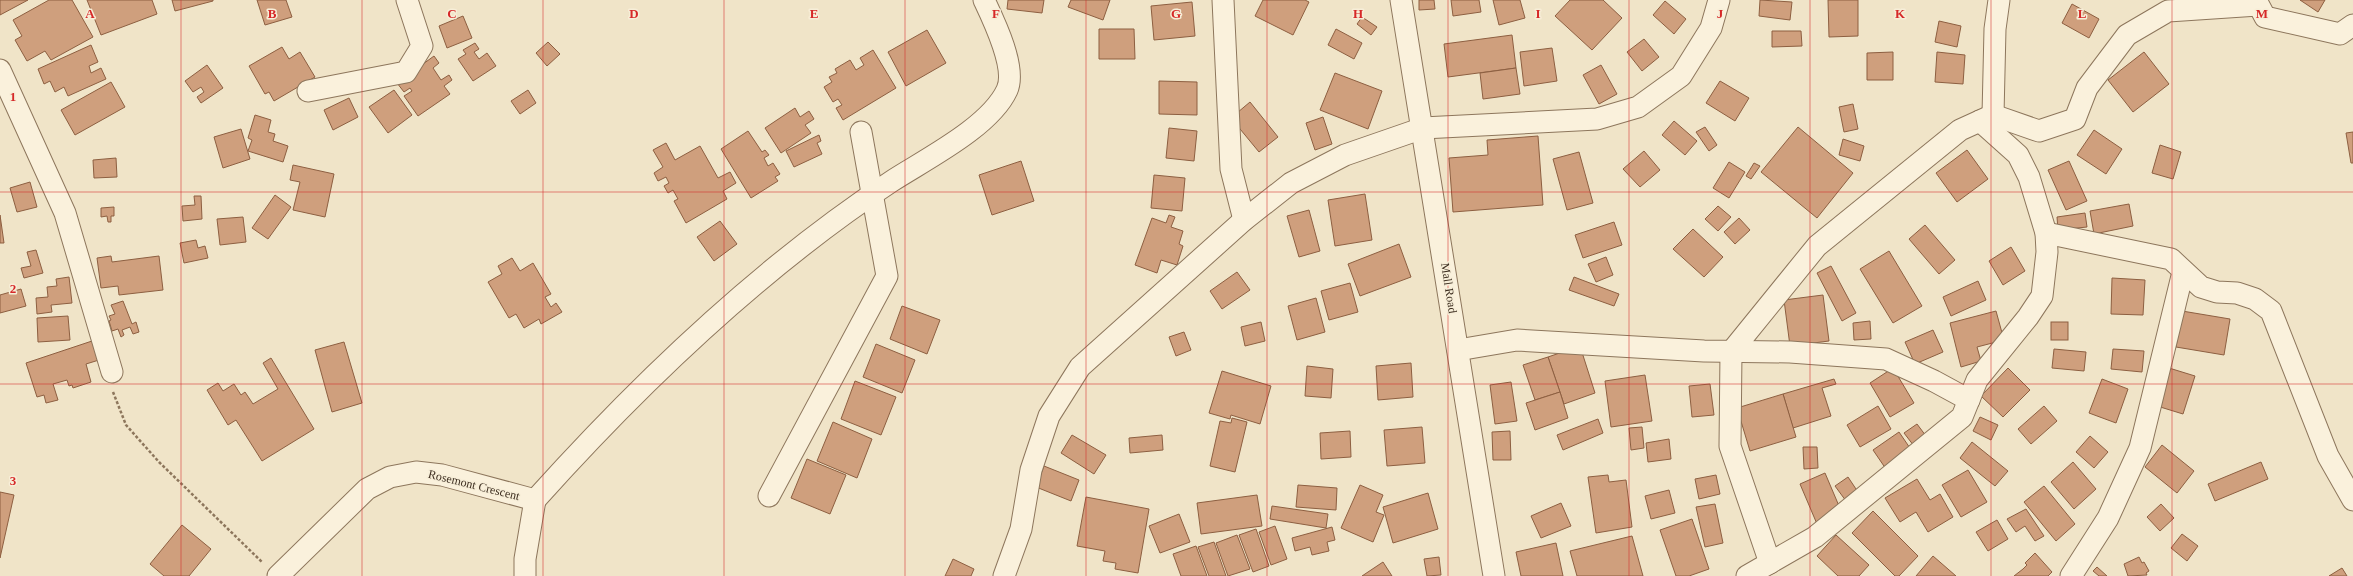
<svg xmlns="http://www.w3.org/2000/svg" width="2353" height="576" font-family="'Times New Roman',serif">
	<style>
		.building { fill: #cf9f7d; stroke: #8d5f41 }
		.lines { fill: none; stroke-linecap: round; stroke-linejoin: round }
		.minor-casing { stroke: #8d765c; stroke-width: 23 }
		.path { stroke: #8d765c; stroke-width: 2.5; stroke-dasharray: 3 2; stroke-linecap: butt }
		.minor { stroke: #faf1dc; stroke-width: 21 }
		.grid { fill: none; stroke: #d62828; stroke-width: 1; stroke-opacity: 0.55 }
		.labels { text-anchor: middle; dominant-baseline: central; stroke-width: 3; stroke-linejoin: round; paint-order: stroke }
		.street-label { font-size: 12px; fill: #3d2e20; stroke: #f7eed8 }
		.grid-label { font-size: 13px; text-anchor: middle; font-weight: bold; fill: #d62828; stroke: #f7eed8; stroke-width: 3; stroke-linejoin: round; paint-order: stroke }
	</style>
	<rect width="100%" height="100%" fill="#f0e4c8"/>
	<g class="building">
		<polygon points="0,0 28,0 0,15"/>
		<polygon points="49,0 72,0 93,37 51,60 45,51 27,61 15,40 22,36 13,20"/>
		<polygon points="87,0 152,0 157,14 101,35"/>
		<polygon points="172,0 213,0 213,1 175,11"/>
		<polygon points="257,0 286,0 292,17 265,25"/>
		<polygon points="1008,0 1044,0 1042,13 1007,9"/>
		<polygon points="1071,0 1110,0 1103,20 1068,7"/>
		<polygon points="1263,0 1305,0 1309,2 1293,35 1255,16"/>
		<polygon points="1419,0 1434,0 1435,9 1419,10"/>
		<polygon points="1451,0 1479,0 1481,12 1453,16"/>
		<polygon points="1493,0 1520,0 1525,18 1499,25"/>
		<polygon points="1570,0 1603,0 1622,18 1592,50 1555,16"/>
		<polygon points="1760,0 1792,2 1790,20 1759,16"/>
		<polygon points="1828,0 1858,0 1858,36 1829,37"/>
		<polygon points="2300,0 2325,0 2318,12"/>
		<polygon points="1665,1 1686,19 1674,34 1653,15"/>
		<polygon points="1192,2 1195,36 1154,40 1151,6"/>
		<polygon points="2072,4 2099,19 2089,38 2062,23"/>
		<polygon points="463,16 472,38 447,48 439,26"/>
		<polygon points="1362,17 1377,27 1371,35 1357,24"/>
		<polygon points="1939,21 1961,26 1957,47 1935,42"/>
		<polygon points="1099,29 1134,29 1135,59 1099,59"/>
		<polygon points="1336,29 1362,43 1354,59 1328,45"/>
		<polygon points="927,30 946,63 906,86 888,52"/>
		<polygon points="1772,31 1801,31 1802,46 1772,47"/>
		<polygon points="1512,35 1516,68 1448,77 1444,44"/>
		<polygon points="1644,39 1659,57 1642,71 1627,52"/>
		<polygon points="548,42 560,54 547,66 536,53"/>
		<polygon points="475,43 479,49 474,52 479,59 487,53 496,66 473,81 458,59 466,54 463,50"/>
		<polygon points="91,45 98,62 89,66 91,73 101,68 106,79 68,96 64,87 55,92 50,81 44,84 38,69"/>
		<polygon points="282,47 289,59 300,52 315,77 274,101 269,92 265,94 249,66"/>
		<polygon points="1552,48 1557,81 1524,86 1520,52"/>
		<polygon points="873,50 896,88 843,120 836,108 842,105 838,99 833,102 824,87 832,82 829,77 837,73 835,69 850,60 856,70 864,65 860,58"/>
		<polygon points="1893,52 1893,80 1867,80 1867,53"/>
		<polygon points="1937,52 1965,55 1963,84 1935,82"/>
		<polygon points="2144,52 2169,84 2133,112 2108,80"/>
		<polygon points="434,56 439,63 433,68 441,80 449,75 452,80 444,86 450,94 418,116 404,96 412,91 410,88 404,92 397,83"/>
		<polygon points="207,65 223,88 201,103 197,97 204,92 201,87 193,92 185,81"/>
		<polygon points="1601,65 1617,94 1599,104 1583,75"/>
		<polygon points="1516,68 1520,94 1483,99 1480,73"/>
		<polygon points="1335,73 1382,91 1368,129 1320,110"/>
		<polygon points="1159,81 1197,82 1197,115 1159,114"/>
		<polygon points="1720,81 1749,98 1735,121 1706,103"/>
		<polygon points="111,82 125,107 75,135 61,110"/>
		<polygon points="394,90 412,115 388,133 369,107"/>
		<polygon points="528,90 536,103 520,114 511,101"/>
		<polygon points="349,98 358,117 333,130 324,110"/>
		<polygon points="1250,102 1278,137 1259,152 1231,118"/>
		<polygon points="1853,104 1858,129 1844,132 1839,107"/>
		<polygon points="795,108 800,117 809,111 814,119 805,125 811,133 781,153 765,128"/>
		<polygon points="255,115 271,120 268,132 275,134 273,141 288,146 283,162 248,151 252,140 248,138"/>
		<polygon points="1323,117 1332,144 1315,150 1306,123"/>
		<polygon points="1674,121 1697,141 1685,155 1662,135"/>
		<polygon points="1705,127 1717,145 1709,151 1696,132"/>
		<polygon points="1798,127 1853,173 1817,218 1761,172"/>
		<polygon points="1169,128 1197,131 1194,161 1166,158"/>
		<polygon points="241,129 250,159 223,168 214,137"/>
		<polygon points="2094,130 2122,149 2106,174 2077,155"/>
		<polygon points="748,131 762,152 765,150 769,155 764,158 768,166 773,163 780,174 775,177 778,181 751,198 721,149"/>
		<polygon points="2353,132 2353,163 2351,163 2346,133"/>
		<polygon points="819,135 821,141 817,143 822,154 794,167 786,151"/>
		<polygon points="1538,136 1543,205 1453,212 1449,158 1488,155 1487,140"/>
		<polygon points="1843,139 1864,146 1860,161 1839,155"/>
		<polygon points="666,143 675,160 700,146 718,178 730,172 736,183 723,191 727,199 686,223 674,201 678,199 673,190 668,193 664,186 669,183 666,177 658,181 654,173 663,167 653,150"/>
		<polygon points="2160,145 2181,152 2173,179 2152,173"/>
		<polygon points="1967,150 1988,179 1957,202 1936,173"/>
		<polygon points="1644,151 1660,170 1640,187 1623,169"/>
		<polygon points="1579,152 1593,203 1567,210 1553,159"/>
		<polygon points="116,158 117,177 94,178 93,160"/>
		<polygon points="1021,161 1034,201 992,215 979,175"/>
		<polygon points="2069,161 2087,201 2066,210 2048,170"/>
		<polygon points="1729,162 1745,172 1729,198 1713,188"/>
		<polygon points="1754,163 1760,166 1751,179 1746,176"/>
		<polygon points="293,165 334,174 325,217 293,210 300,182 290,180"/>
		<polygon points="1154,175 1185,178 1182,211 1151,208"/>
		<polygon points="30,182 37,207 17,212 10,188"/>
		<polygon points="1365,194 1372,240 1335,246 1328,200"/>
		<polygon points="275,195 291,207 268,239 252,228"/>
		<polygon points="194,196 201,196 202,219 183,221 182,206 195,205"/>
		<polygon points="2129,204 2133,226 2094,234 2090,211"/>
		<polygon points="1718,206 1731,217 1718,231 1705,219"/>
		<polygon points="114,207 114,216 111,216 111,222 108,222 107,216 101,217 101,208"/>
		<polygon points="1309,210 1320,251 1299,257 1287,216"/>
		<polygon points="2085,213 2087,227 2058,230 2057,217"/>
		<polygon points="0,215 4,243 0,243"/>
		<polygon points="1169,215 1175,217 1171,227 1183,231 1179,244 1183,246 1177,265 1161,260 1157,273 1135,265 1152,218 1166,223"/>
		<polygon points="243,217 246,242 220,245 217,219"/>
		<polygon points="1739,218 1750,230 1735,244 1724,232"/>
		<polygon points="720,221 737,244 714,261 697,237"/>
		<polygon points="1614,222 1622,245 1583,258 1575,235"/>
		<polygon points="1925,225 1955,260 1939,274 1909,239"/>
		<polygon points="1693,229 1723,257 1704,277 1673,249"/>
		<polygon points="196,240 198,248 205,246 208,258 184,263 180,243"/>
		<polygon points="1399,244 1411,277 1360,296 1348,264"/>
		<polygon points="2011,247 2025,271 2003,285 1989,261"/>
		<polygon points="36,250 43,273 24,278 21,268 31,266 27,252"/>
		<polygon points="1889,251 1922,306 1893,323 1860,269"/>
		<polygon points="111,256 112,262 159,256 163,290 119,295 118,286 101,288 97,258"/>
		<polygon points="1606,257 1613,275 1596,282 1588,264"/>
		<polygon points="512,258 520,271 533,263 551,294 545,297 551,307 556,303 562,312 541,324 539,319 524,328 516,314 509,318 488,282 502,274 498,266"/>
		<polygon points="1831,266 1856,313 1842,321 1817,273"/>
		<polygon points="1237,272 1250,290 1222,309 1210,291"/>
		<polygon points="69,277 72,303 51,305 52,312 37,314 36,298 48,297 47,287 57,286 56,279"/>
		<polygon points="1574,277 1619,294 1614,306 1569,290"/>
		<polygon points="2112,278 2145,280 2143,315 2111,314"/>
		<polygon points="1978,281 1986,300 1951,316 1943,297"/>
		<polygon points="1350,283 1358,312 1329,320 1321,291"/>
		<polygon points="21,289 26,306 0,313 0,295"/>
		<polygon points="1823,295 1829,341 1790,346 1784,300"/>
		<polygon points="1316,298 1325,332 1297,340 1288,306"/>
		<polygon points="123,301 132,324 136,322 139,332 133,334 130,327 122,330 124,335 121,337 118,329 112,331 109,321 111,320 109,316 115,314 111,305"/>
		<polygon points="902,306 940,320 927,354 890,339"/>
		<polygon points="1996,311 2004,340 1977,347 1981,361 1961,367 1950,323"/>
		<polygon points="2182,311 2230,319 2224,355 2176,347"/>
		<polygon points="68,316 70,340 38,342 37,318"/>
		<polygon points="1870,321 1871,339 1854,340 1853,323"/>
		<polygon points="1261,322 1265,341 1245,346 1241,327"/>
		<rect x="2051" y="322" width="17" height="18"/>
		<polygon points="1933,330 1943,352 1915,364 1905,342"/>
		<polygon points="1184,332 1191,350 1176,356 1169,337"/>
		<polygon points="92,341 99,360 86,364 91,382 73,388 72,385 69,386 67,380 53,384 58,400 46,403 44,395 37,397 26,363"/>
		<polygon points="344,342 362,403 332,412 315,350"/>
		<polygon points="876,344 915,360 902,393 863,377"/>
		<polygon points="1580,346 1595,393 1564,404 1548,357"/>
		<polygon points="2054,349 2086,352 2084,371 2052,368"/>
		<polygon points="2113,349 2144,351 2142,372 2111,369"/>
		<polygon points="1548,357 1560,392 1535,400 1523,365"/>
		<polygon points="271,358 314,429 262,461 236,420 228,425 207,390 218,383 223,391 234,384 241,395 245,392 253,404 278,389 263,363"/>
		<polygon points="1411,363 1413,397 1378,400 1376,366"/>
		<polygon points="1307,366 1333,369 1331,398 1305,396"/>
		<polygon points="1893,368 1914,403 1890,417 1870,383"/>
		<polygon points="2008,368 2030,390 2003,417 1981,396"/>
		<polygon points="2169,368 2195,376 2183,414 2157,406"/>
		<polygon points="1222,371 1271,386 1260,424 1231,415 1230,419 1209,413"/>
		<polygon points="1645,375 1652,421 1611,427 1605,381"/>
		<polygon points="1834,379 1836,384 1822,388 1831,416 1793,428 1783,394"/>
		<polygon points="2102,379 2128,389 2116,423 2089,413"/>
		<polygon points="855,381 896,397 881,435 841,419"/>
		<polygon points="1511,382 1517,421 1495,424 1490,385"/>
		<polygon points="1710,384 1714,415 1692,417 1689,386"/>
		<polygon points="1560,392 1568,418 1535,430 1526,403"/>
		<polygon points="1783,394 1796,437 1750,451 1737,408"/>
		<polygon points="1878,406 1891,429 1860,447 1847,425"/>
		<polygon points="2044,406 2057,421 2031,444 2018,429"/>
		<polygon points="1980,417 1998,425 1991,440 1973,431"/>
		<polygon points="1232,418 1247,422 1235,472 1210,466 1220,421 1231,423"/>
		<polygon points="1598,419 1603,433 1563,450 1557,435"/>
		<polygon points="833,422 872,439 857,478 817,461"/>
		<polygon points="1917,424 1926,436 1914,446 1904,433"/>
		<polygon points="1422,427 1425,463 1387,466 1384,430"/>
		<polygon points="1642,427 1644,448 1631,450 1629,428"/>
		<polygon points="1350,431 1351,457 1321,459 1320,433"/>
		<polygon points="1510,431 1511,460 1493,460 1492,432"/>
		<polygon points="1899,432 1912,451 1886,469 1873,450"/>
		<polygon points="1072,435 1106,455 1094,474 1061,453"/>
		<polygon points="1162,435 1163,450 1130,453 1129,438"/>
		<polygon points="2090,436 2108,452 2094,468 2076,452"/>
		<polygon points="1669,439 1671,459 1648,462 1646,443"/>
		<polygon points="1972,442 2008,471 1995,486 1960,458"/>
		<polygon points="2162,445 2194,471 2177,493 2145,467"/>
		<polygon points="1803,447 1817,447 1818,468 1804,469"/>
		<polygon points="807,459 846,475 830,514 791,498"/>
		<polygon points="2073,462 2096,489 2074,509 2051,482"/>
		<polygon points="2261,462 2268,479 2215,501 2208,484"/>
		<polygon points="1044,466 1079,480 1071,501 1036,487"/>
		<polygon points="1968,470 1987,502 1961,517 1942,485"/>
		<polygon points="1825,473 1842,513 1817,524 1800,484"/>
		<polygon points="1608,475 1609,482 1626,480 1632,527 1596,533 1588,477"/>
		<polygon points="1716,475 1720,494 1699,499 1695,479"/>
		<polygon points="1848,477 1858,492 1846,501 1835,486"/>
		<polygon points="1917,479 1930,500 1940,494 1953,517 1928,532 1916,512 1900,522 1885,498"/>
		<polygon points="1298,485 1337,488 1336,510 1296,507"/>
		<polygon points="1360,485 1383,495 1376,512 1384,515 1373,542 1341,528"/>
		<polygon points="2044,486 2075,524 2056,541 2024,502"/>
		<polygon points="1669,490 1675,513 1651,519 1645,496"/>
		<polygon points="0,492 14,495 0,558"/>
		<polygon points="1428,493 1438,529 1393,543 1383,507"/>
		<polygon points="1257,495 1262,526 1201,534 1197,503"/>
		<polygon points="1086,497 1149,509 1138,573 1115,569 1116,563 1103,561 1105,551 1077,546"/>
		<polygon points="1561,503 1571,526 1541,538 1531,516"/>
		<polygon points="1715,504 1723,543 1705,547 1696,507"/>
		<polygon points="2161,504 2174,518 2160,531 2147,517"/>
		<polygon points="1272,506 1328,514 1326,528 1270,519"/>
		<polygon points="2026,509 2044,536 2035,541 2025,526 2016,532 2007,519"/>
		<polygon points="1873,511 1918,556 1899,576 1895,576 1852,533"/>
		<polygon points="1179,514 1190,542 1160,553 1149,526"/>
		<polygon points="1692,519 1709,569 1689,576 1676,576 1660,530"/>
		<polygon points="1997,520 2008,539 1988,551 1976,532"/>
		<polygon points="182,525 211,549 189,576 164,576 150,564"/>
		<polygon points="1275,526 1287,559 1271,565 1259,532"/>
		<polygon points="1332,527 1335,540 1327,542 1329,551 1312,555 1310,547 1295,551 1292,538"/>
		<polygon points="1256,529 1269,566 1253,572 1239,535"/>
		<polygon points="2182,534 2198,546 2187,561 2171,548"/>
		<polygon points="1237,535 1250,569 1228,576 1216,543"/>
		<polygon points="1836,535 1869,565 1859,576 1838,576 1817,556"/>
		<polygon points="1632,536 1643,576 1577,576 1570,551"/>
		<polygon points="1214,542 1226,576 1209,576 1198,547"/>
		<polygon points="1556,543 1563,576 1521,576 1516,552"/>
		<polygon points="1196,546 1207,576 1181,576 1173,554"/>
		<polygon points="2035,553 2052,572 2048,576 2014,576 2023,569 2027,565 2025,563"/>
		<polygon points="1933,556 1956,576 1916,576"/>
		<polygon points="1439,557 1441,575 1427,576 1424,559"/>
		<polygon points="2139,557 2142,563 2144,562 2149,571 2146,573 2147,575 2128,576 2124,564"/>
		<polygon points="953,559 974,569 971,576 945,576"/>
		<polygon points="1383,562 1392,576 1362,576"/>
		<polygon points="2097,567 2107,576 2099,576 2093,571"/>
		<polygon points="2342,568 2347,576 2329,576"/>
	</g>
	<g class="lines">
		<g class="minor-casing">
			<g id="minor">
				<polyline points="1223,0 1231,169 1244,220"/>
				<polyline points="1401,0 1494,576"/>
				<polyline points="2256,0 2265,17 2340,34 2353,25"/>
				<polyline points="0,70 65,213 112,372"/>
				<polyline points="308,91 406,72 422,46 407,0"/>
				<polyline points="1993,115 1995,29 1999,0"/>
				<polyline points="2046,233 2171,259 2201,287 2217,292 2237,293 2255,299 2271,311 2328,456 2353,500"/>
				<polyline points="1458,350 1517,340 1704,351 1790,352 1886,359 1934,381 1969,400"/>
				<polyline points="769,496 887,276 861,132"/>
				<path d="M 535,500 C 640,383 760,268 892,181 C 926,159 990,127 1007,90 C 1017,68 994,21 984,0"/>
				<polyline points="1770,563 1730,446 1731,352 1817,246 1960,130 1993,115 2039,131 2075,119 2087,88 2127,35 2168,11 2258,5"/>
				<polyline points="278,576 367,489 390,477 416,472 442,475 535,500"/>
				<polyline points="525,576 525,559 535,500"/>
				<polyline points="1004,576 1021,529 1031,470 1049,416 1080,367 1244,220 1291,183 1345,155 1423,128 1597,119 1638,107 1681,76 1711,28 1719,0"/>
				<polyline points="1747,576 1815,537 1962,417 1977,380 2028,317 2042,296 2047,252 2046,233 2029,177 2018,155 1980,121"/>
				<polyline points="2071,576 2108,518 2140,448 2183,272"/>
			</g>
		</g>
		<polyline class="path" points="113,392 126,425 159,462 262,562"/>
		<use href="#minor" class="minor"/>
	</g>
	<path class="grid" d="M 181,0 L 181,576M 362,0 L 362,576M 543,0 L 543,576M 724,0 L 724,576M 905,0 L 905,576M 1086,0 L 1086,576M 1267,0 L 1267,576M 1448,0 L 1448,576M 1629,0 L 1629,576M 1810,0 L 1810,576M 1991,0 L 1991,576M 2172,0 L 2172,576M 0,192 L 2353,192M 0,384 L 2353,384"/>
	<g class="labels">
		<g class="street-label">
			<text transform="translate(1449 288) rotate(81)">Mall Road</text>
			<text transform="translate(474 485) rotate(14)">Rosemont Crescent</text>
		</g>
	</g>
	<g class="grid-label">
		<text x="90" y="18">A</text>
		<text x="272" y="18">B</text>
		<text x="452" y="18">C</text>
		<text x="634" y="18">D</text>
		<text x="814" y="18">E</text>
		<text x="996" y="18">F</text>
		<text x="1176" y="18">G</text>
		<text x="1358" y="18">H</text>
		<text x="1538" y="18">I</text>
		<text x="1720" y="18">J</text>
		<text x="1900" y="18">K</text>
		<text x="2082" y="18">L</text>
		<text x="2262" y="18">M</text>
		<text x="13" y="101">1</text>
		<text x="13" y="293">2</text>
		<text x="13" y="485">3</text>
	</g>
</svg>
